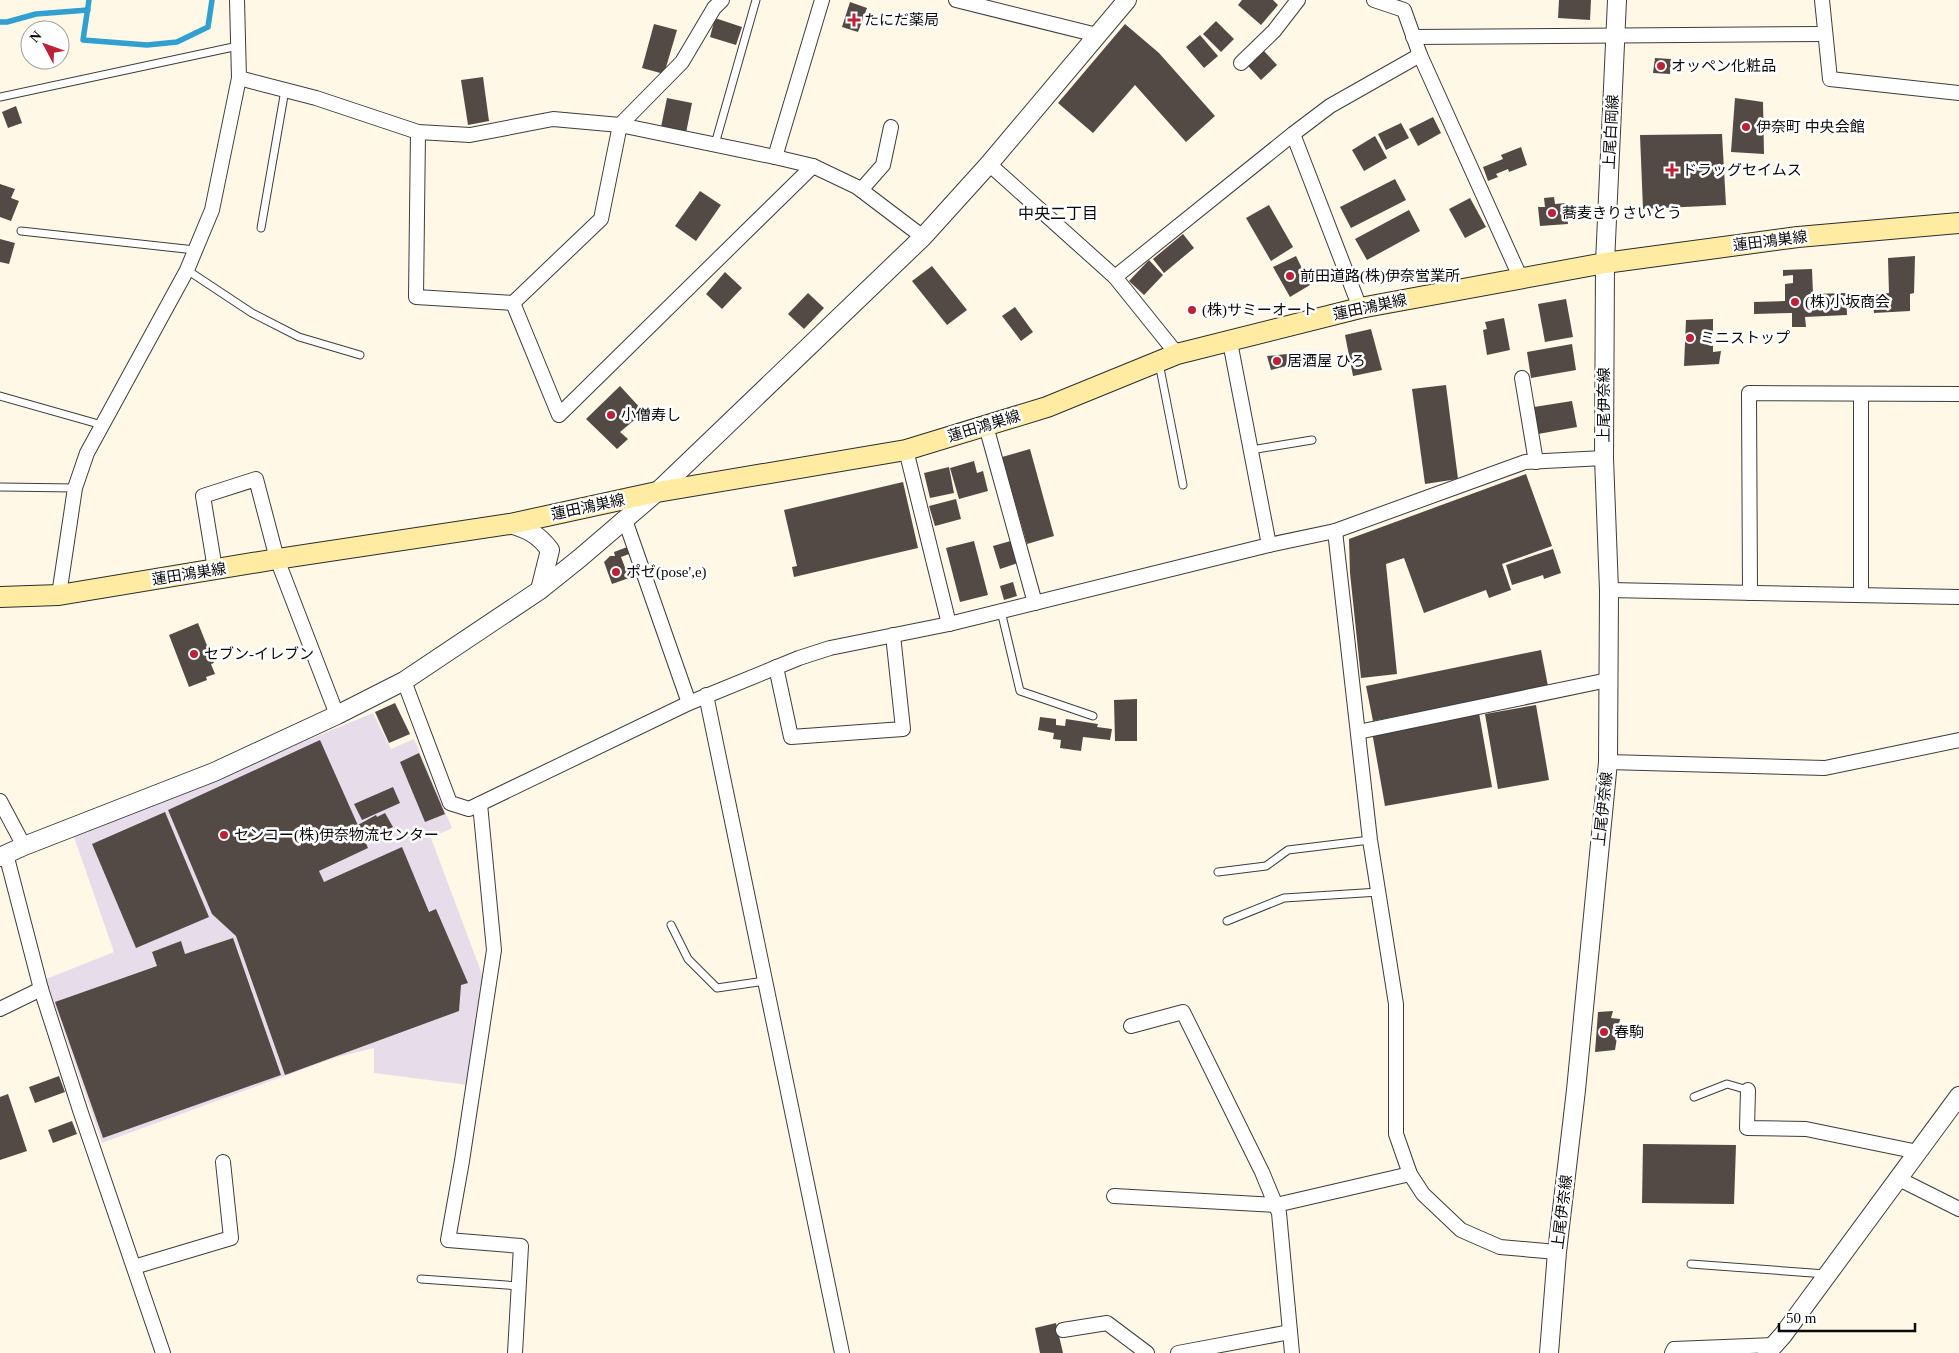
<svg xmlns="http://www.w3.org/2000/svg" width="1959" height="1353" font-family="'Times New Roman','Noto Sans JP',serif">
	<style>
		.industrial { fill: #e7ddea }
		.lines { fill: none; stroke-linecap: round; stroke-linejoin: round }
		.stream { stroke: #319fcf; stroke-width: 5.5 }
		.building { fill: #534a46 }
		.service-casing { stroke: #3d3d3d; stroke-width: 9 }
		.minor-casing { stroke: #3d3d3d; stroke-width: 16 }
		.tertiary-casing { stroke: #3d3d3d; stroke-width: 20 }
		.secondary-casing { stroke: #2c2c2c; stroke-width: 22 }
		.service { stroke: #fff; stroke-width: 7 }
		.minor { stroke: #fff; stroke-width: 14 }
		.tertiary { stroke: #fff; stroke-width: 18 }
		.secondary { stroke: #ffeca2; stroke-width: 20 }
		.poi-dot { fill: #bb2137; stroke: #fff; stroke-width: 2 }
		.labels { text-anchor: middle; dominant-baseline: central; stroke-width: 5; stroke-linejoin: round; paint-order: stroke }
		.poi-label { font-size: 15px; fill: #0a0a0a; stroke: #fff; text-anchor: start }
		.street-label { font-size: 15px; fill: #0a0a0a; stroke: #fff }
		.neighbourhood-label { font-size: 16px; fill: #0a0a0a; stroke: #fff }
	</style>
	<rect width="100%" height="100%" fill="#fff8e7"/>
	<polygon class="industrial" points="373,713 391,749 414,739 452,828 431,838 485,982 468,1085 374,1073 374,1048 334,1058 102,1143 46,979 114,952 74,837"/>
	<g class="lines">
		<g class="stream">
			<polyline points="89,0 83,40 147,45 177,42 208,27 212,0"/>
			<polyline points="0,22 7,22 36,14 88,10"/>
		</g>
	</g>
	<g class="building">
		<polygon points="1242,0 1273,0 1278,5 1261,25 1238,5"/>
		<polygon points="1559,0 1591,0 1590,20 1558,18"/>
		<polygon points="850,2 867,8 858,32 842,27"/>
		<polygon points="715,18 742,27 736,45 710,37"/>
		<polygon points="1216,21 1234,39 1221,52 1203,34"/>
		<polygon points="654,24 677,30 664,74 642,68"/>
		<polygon points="1125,24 1159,53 1215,116 1186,142 1135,85 1093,133 1058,103"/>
		<polygon points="1200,35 1218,56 1204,68 1186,47"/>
		<polygon points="1264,51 1277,65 1261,80 1248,66"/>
		<polygon points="1655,58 1671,59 1670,74 1653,73"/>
		<polygon points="483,77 489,121 468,125 461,80"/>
		<polygon points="667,98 692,103 686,133 661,127"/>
		<polygon points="1735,98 1763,102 1764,154 1731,152"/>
		<polygon points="16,106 22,123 8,128 2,112"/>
		<polygon points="1433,117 1441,133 1418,146 1409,129"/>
		<polygon points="1401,123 1409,138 1386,150 1378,134"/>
		<polygon points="1722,134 1726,205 1643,209 1640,135"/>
		<polygon points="1375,136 1387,158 1364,171 1352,150"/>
		<polygon points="1521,147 1527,165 1509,172 1508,169 1496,174 1498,177 1488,181 1483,167 1503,159 1501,155"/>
		<polygon points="1395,179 1406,200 1351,228 1340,207"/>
		<polygon points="0,184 15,189 11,198 19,201 11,221 0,217"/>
		<polygon points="700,191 721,205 696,241 675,226"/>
		<polygon points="1554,197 1555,204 1566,203 1568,224 1540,226 1538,207 1545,207 1544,198"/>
		<polygon points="1470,198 1486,227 1465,238 1449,209"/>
		<polygon points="1269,205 1293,247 1271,261 1246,218"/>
		<polygon points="1409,210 1420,231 1367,260 1355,239"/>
		<polygon points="1183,234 1194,248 1164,273 1153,259"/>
		<polygon points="0,239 15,243 9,264 0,262"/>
		<polygon points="1296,256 1310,285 1290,297 1273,267"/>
		<polygon points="1915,256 1914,293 1910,294 1910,311 1874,313 1872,295 1889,293 1888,258"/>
		<polygon points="1149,260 1163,275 1144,295 1129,281"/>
		<polygon points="932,266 967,310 947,325 912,281"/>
		<polygon points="1812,269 1813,294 1846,293 1847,315 1805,317 1806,327 1792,327 1792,313 1754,314 1754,302 1785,301 1785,284 1793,283 1793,275 1783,276 1783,270"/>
		<polygon points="725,272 742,288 722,309 706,294"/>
		<polygon points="808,293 824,308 804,329 788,314"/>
		<polygon points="1566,299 1573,337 1545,342 1538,304"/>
		<polygon points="1015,307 1033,332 1021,341 1002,316"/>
		<polygon points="1504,318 1510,350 1487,355 1483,330 1487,329 1485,322"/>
		<polygon points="1713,319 1713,352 1721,351 1719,364 1684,366 1686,320"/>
		<polygon points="1371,329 1382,370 1353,376 1345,335"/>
		<polygon points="1572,344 1576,370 1531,378 1527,352"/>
		<polygon points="1287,354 1290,365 1271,370 1267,356"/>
		<polygon points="1446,385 1458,479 1425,484 1412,389"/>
		<polygon points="620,386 644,412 620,432 628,439 617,449 586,419"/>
		<polygon points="1572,401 1577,427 1538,434 1534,407"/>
		<polygon points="1030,449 1054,536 1027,544 1002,457"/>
		<polygon points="974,461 977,473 983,471 988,491 959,499 950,468"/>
		<polygon points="949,467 954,493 930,498 924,473"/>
		<polygon points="1526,474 1552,546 1502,564 1511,590 1489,598 1486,590 1424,613 1404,558 1386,564 1397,674 1361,678 1350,573 1349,539"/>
		<polygon points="903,482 918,548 794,577 792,567 797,566 784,510"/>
		<polygon points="956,499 961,519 935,526 929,506"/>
		<polygon points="1014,540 1021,562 1000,569 993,546"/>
		<polygon points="974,541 988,595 960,602 946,548"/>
		<polygon points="630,546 632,553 621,557 629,578 612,584 604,562 610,556 615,556 614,552"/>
		<polygon points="1553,549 1561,573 1544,579 1543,575 1512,585 1506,565"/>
		<polygon points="1013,582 1017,596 1004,600 1000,586"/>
		<polygon points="198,623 214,663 211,664 215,674 206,677 207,680 189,687 169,635"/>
		<polygon points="1541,650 1548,686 1373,721 1366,686"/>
		<polygon points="1137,699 1137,741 1115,741 1114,700"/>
		<polygon points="395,703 410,734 389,743 375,712"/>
		<polygon points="1536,705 1549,780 1498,789 1485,714"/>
		<polygon points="1479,713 1492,787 1385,806 1372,732"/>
		<polygon points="1040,717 1056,719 1056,725 1065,726 1066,719 1098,724 1097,727 1112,729 1110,740 1083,737 1081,751 1060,748 1061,740 1053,739 1054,733 1038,730"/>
		<polygon points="320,740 368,848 319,871 324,882 402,847 429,912 436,909 468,983 461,985 459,1011 285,1075 236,936 212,914 168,810"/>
		<polygon points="419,753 445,814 425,822 400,762"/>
		<polygon points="393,787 400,803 362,820 354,804"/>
		<polygon points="165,812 209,917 136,948 92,844"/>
		<polygon points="385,813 393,827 368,841 358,825 376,815 377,817"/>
		<polygon points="233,938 281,1075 103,1138 55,1002 157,966 152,952 181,941 185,954"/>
		<polygon points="1613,1011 1611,1018 1620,1019 1615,1050 1595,1052 1598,1012"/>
		<polygon points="59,1076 65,1092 35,1103 29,1087"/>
		<polygon points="8,1094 27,1151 0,1160 0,1097"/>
		<polygon points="72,1121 77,1134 53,1143 48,1130"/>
		<polygon points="1643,1144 1736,1145 1734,1204 1642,1203"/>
		<polygon points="1056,1323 1063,1353 1040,1353 1035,1328"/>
	</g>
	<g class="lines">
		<g class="service-casing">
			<g id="service">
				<polyline points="0,97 238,46"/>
				<polyline points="715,144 756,0"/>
				<polyline points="261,228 285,90"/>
				<polyline points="21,231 195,250"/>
				<polyline points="187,270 252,313 299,337 360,355"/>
				<polyline points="1159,363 1183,485"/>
				<polyline points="0,396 102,425"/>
				<polyline points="1251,450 1312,440"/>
				<polyline points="0,487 75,488"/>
				<polyline points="1001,611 1020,691 1093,716"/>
				<polyline points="1218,872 1266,866 1288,850 1370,840"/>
				<polyline points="1227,921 1284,898 1379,892"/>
				<polyline points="671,925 688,959 717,988 765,981"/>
				<polyline points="1694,1097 1727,1084 1748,1090"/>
				<polyline points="1691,1264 1826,1274"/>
				<polyline points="421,1279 519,1286"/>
			</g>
		</g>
		<g class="minor-casing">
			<g id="minor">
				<polyline points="956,0 1097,35"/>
				<polyline points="1374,0 1404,10 1420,55 1521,279"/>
				<polyline points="1822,0 1830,79 1959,93"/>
				<polyline points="1413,37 1825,34"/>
				<polyline points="1241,63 1274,31 1298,0"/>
				<polyline points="239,78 316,98 418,132 470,135 553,119 620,125 775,157 813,166 857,187 923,237"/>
				<polyline points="418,132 416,297 513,303 601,219 620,125 682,62 714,8 722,0"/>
				<polyline points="1293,134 1360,308"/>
				<polyline points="775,157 822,0"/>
				<polyline points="989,164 1115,277 1177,354"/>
				<polyline points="861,190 883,165 891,127"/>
				<polyline points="1115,277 1293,134 1330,106 1420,55"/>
				<polyline points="513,303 559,415 813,166"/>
				<polyline points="1230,342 1269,545"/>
				<polyline points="1522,378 1536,462"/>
				<polyline points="1861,394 1861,595"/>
				<polyline points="986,426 1035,603"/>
				<polyline points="906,450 949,624"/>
				<polyline points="625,520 689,703"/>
				<polyline points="1335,531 1370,840 1396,1004 1396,1134 1410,1174 1423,1194 1461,1230 1500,1247 1557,1252"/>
				<polyline points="215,569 203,496 256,479 277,559 337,715"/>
				<polyline points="1609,590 1959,597"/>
				<polyline points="1750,593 1749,393 1959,394"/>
				<polyline points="59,595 75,488 87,453 187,270 212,210 239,78 237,0"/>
				<polyline points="776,667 791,737 903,729 893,635"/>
				<polyline points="404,681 450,803 469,809 689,703 799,658 830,648 949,624 1269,545 1335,531 1525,462 1604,458"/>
				<polyline points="706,695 842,1353"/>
				<polyline points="1358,732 1608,680"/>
				<polyline points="1608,762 1825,768 1959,740"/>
				<polyline points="0,801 24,846"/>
				<polyline points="480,804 494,950 462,1161 448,1240 521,1246 515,1353"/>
				<polyline points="6,854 41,989 80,1110 163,1353"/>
				<polyline points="0,1009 41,989"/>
				<polyline points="1131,1026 1183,1012 1262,1172 1279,1213 1292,1353"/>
				<polyline points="1748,1090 1747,1128 1806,1129 1918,1152"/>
				<polyline points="1899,1179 1959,1209"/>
				<polyline points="1114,1196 1276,1205 1410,1174"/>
				<polyline points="134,1267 231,1238 223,1162"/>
				<polyline points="1063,1330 1107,1323 1147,1353"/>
				<polyline points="1178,1353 1290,1332"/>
				<polyline points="1672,1353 1674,1349 1774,1345"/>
			</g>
		</g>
		<g class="tertiary-casing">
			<g id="tertiary">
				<path d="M 510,524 C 529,530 538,534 550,550 L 540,590"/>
				<polyline points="0,857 24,846 214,772 337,715 404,681 540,590 580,558 657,492 923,237 989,164 1127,0"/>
				<polyline points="1549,1353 1557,1252 1576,1090 1608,762 1609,590 1604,458 1605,263 1617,0"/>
				<polyline points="1767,1353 1783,1335 1959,1096"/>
			</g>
		</g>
		<g class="secondary-casing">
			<polyline id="secondary" points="0,597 59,595 277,559 510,524 657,492 906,450 1047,407 1177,354 1360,308 1605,263 1798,237 1959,223"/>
		</g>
		<use href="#service" class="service"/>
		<use href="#minor" class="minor"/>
		<use href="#tertiary" class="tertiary"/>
		<use href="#secondary" class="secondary"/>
	</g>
	<g class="poi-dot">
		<path d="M851.5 12.5h5v5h5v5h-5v5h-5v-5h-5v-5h5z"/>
		<circle cx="1661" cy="66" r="5"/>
		<circle cx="1746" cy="127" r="5"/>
		<path d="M1669.5 162.5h5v5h5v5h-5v5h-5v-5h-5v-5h5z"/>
		<circle cx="1552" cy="213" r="5"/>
		<circle cx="1290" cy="276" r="5"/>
		<circle cx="1795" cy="302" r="5"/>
		<circle cx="1192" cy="310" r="5"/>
		<circle cx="1690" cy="338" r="5"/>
		<circle cx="1277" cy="361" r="5"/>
		<circle cx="611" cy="415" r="5"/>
		<circle cx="616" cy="572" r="5"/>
		<circle cx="194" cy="654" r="5"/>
		<circle cx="224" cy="835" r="5"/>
		<circle cx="1604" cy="1032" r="5"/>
	</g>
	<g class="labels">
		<g class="poi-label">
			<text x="864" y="20">たにだ薬局</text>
			<text x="1671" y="66">オッペン化粧品</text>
			<text x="1756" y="127">伊奈町 中央会館</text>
			<text x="1682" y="170">ドラッグセイムス</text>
			<text x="1562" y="213">蕎麦きりさいとう</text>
			<text x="1300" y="276">前田道路(株)伊奈営業所</text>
			<text x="1805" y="302">(株)小坂商会</text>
			<text x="1202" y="310">(株)サミーオート</text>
			<text x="1700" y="338">ミニストップ</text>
			<text x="1287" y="361">居酒屋 ひろ</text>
			<text x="621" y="415">小僧寿し</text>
			<text x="626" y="572">ポゼ(pose',e)</text>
			<text x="204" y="654">セブン-イレブン</text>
			<text x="234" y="835">センコー(株)伊奈物流センター</text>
			<text x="1614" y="1032">春駒</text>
		</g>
		<g class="street-label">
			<text transform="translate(1611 132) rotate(-87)">上尾白岡線</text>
			<text transform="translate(1770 241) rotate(-7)">蓮田鴻巣線</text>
			<text transform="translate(1370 307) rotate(-12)">蓮田鴻巣線</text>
			<text transform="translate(1604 405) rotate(-90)">上尾伊奈線</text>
			<text transform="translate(984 426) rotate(-17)">蓮田鴻巣線</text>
			<text transform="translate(588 507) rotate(-12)">蓮田鴻巣線</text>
			<text transform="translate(189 574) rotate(-9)">蓮田鴻巣線</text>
			<text transform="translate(1603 809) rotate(-84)">上尾伊奈線</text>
			<text transform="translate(1562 1212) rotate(-83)">上尾伊奈線</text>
		</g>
		<g class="neighbourhood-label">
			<text x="1058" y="213">中央二丁目</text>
		</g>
	</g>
	<g transform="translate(45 45) rotate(311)"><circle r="24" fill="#ffffff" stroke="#9d9d9d"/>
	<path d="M0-4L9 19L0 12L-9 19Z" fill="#bb2137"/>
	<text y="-8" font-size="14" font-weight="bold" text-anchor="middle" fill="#0a0a0a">N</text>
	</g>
	<path d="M1779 1323v8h136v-8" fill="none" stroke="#0a0a0a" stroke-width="2.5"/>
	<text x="1786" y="1323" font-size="15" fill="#0a0a0a" stroke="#ffffff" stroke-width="4" paint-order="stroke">50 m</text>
</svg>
